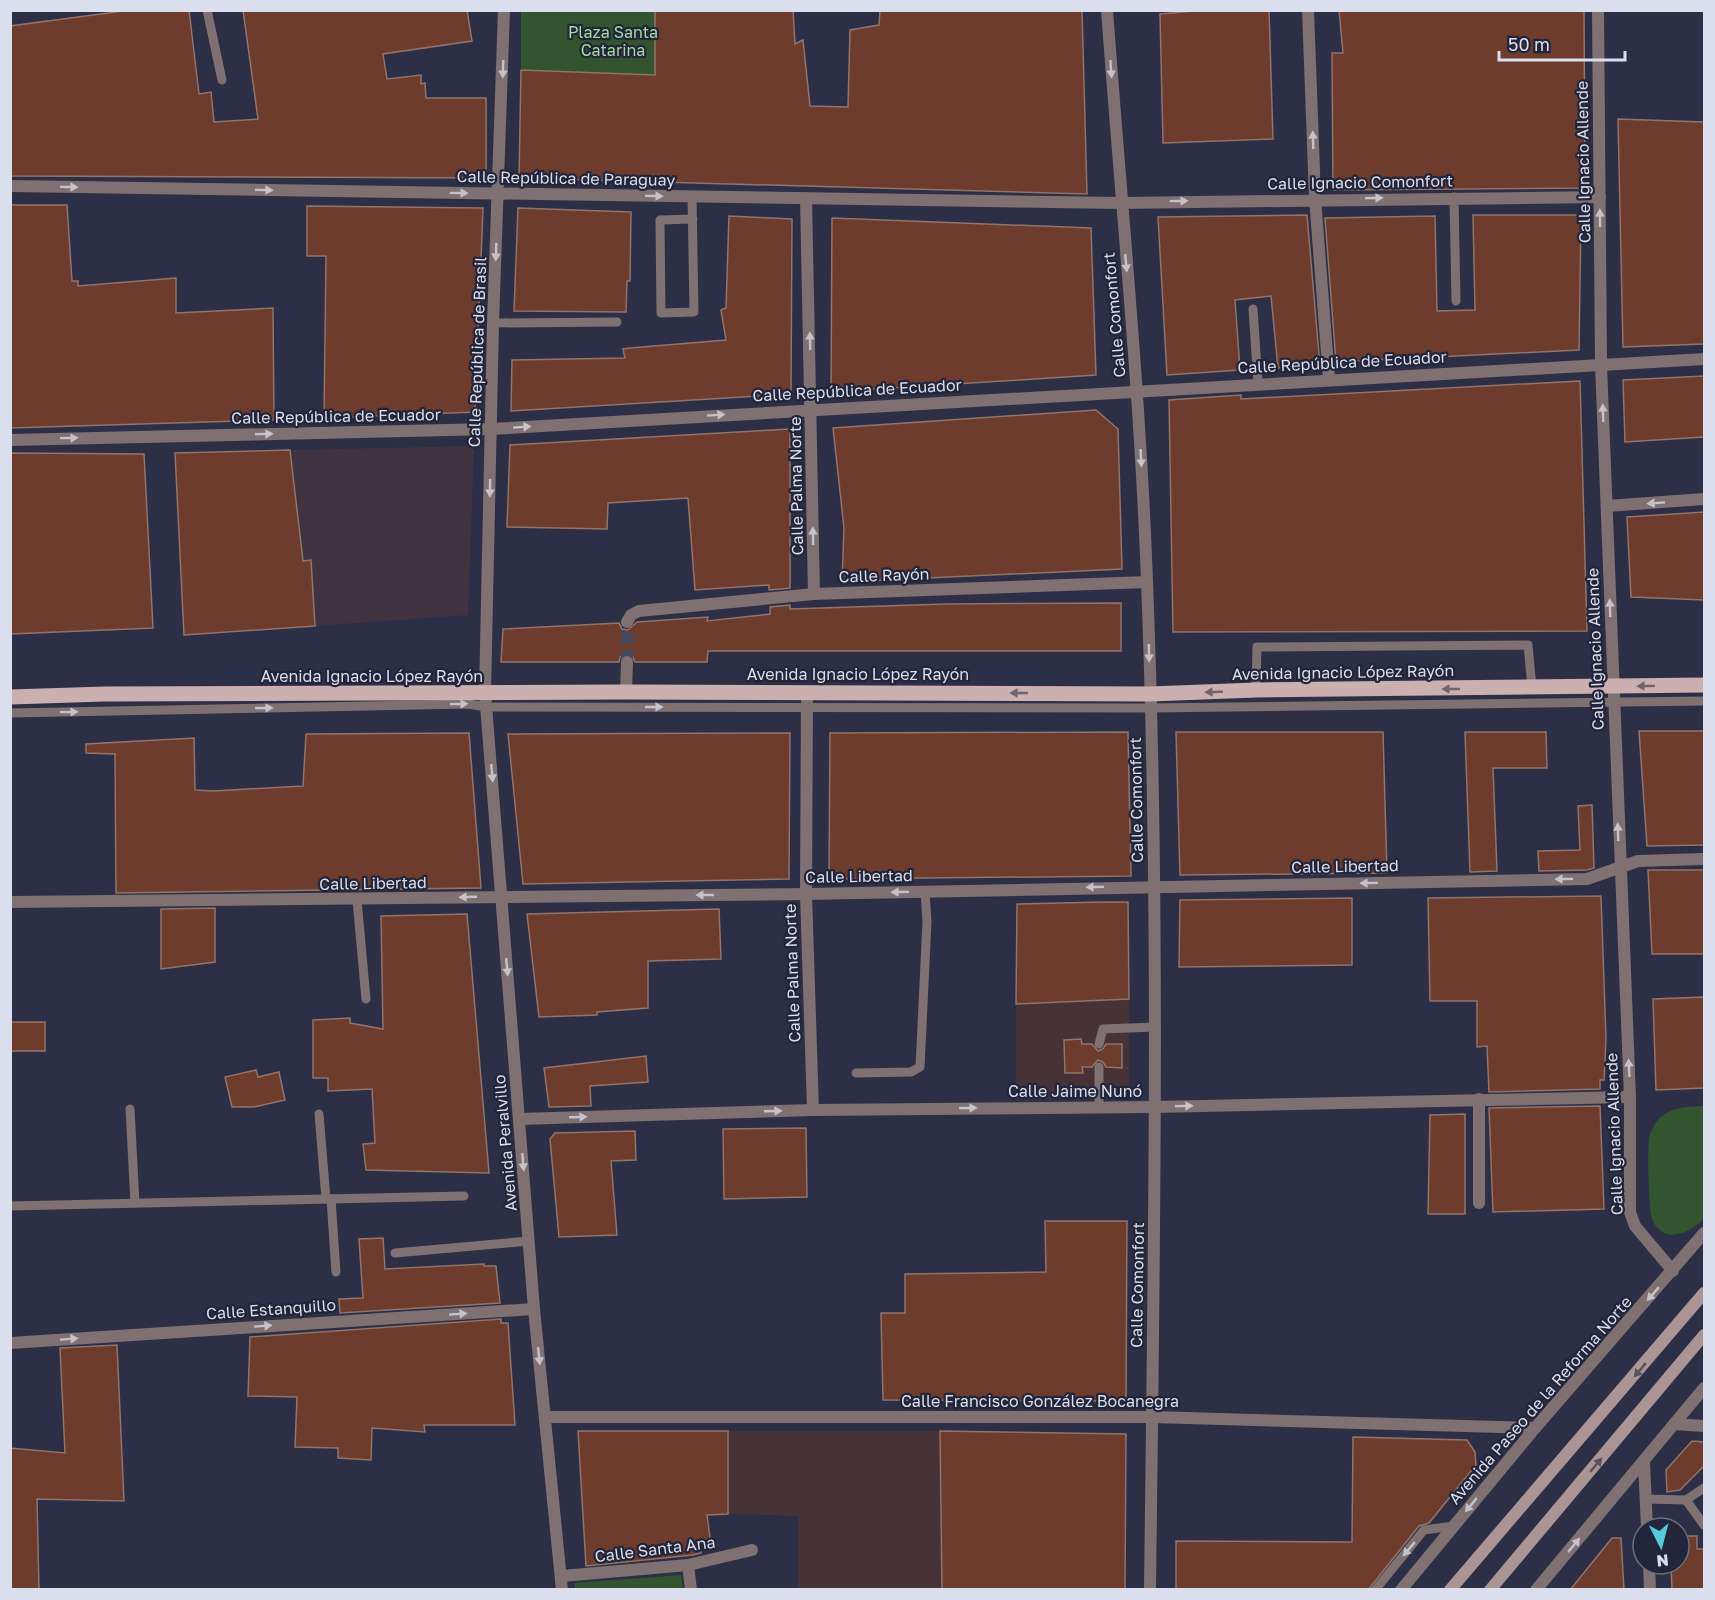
<svg xmlns="http://www.w3.org/2000/svg" width="1715" height="1600" font-family="'Golos Text',sans-serif">
	<style>
		.commercial { fill: #463237 }
		.education { fill: #403443 }
		.green { fill: #32542e }
		.building { fill: #6d3c2d; stroke: #91746b; stroke-width: 1.5 }
		.lines { fill: none; stroke-linecap: round; stroke-linejoin: round }
		.minor-tunnel { stroke: #46495e; stroke-width: 12; stroke-dasharray: 12 6; stroke-linecap: butt }
		.service { stroke: #7f7171; stroke-width: 9 }
		.minor { stroke: #7f7171; stroke-width: 12 }
		.tertiary { stroke: #7f7171; stroke-width: 12 }
		.secondary { stroke: #aa9494; stroke-width: 12 }
		.primary { stroke: #ccafaf; stroke-width: 15 }
		.oneway { fill: #c4c3cd }
		.oneway2 { fill: #6f636f }
		.oneway3 { fill: #59515e }
		.labels { text-anchor: middle; dominant-baseline: central; stroke-width: 4.5; stroke-linejoin: round; paint-order: stroke }
		.park-label { font-size: 16px; fill: #a3db9c; stroke: #23253a }
		.street-label { font-size: 16px; fill: #dbdeec; stroke: #23253a }
	</style>
	<rect width="100%" height="100%" fill="#2c2f45"/>
	<g class="commercial">
		<polygon points="1129,999 1129,1098 1016,1100 1016,1004"/>
		<polygon points="728,1431 940,1431 942,1589 798,1589 798,1516 728,1514"/>
	</g>
	<polygon class="education" points="474,446 468,615 315,626 311,561 303,561 290,450"/>
	<g class="green">
		<polygon points="521,11 655,11 656,75 521,70"/>
		<path d="M 1704,1106 L 1704,1218 C 1692,1233 1663,1246 1652,1219 C 1649,1210 1647,1152 1649,1141 C 1649,1134 1653,1126 1658,1120 C 1671,1106 1687,1107 1704,1106 Z"/>
		<polygon points="681,1575 683,1589 575,1589 575,1583"/>
	</g>
	<g class="building">
		<polygon points="131,10 189,10 199,94 211,92 214,122 258,119 243,10 467,10 472,41 383,54 387,79 421,75 421,84 425,83 426,98 486,98 486,178 10,176 10,26"/>
		<polygon points="655,10 793,10 795,44 803,40 810,106 848,107 850,30 879,25 880,10 1082,10 1087,194 519,178 521,70 655,75"/>
		<polygon points="1269,10 1273,139 1163,143 1160,14 1194,11"/>
		<polygon points="1339,10 1584,10 1585,188 1333,190 1332,53 1343,53"/>
		<polygon points="1618,119 1704,122 1704,344 1623,347"/>
		<polygon points="10,205 67,205 72,281 78,281 78,286 176,278 176,313 273,308 274,420 10,428"/>
		<polygon points="307,206 483,208 475,412 324,418 326,256 307,256"/>
		<polygon points="518,208 631,212 630,281 627,281 626,312 514,311"/>
		<polygon points="1307,215 1320,366 1278,368 1271,296 1235,300 1240,370 1167,375 1158,217"/>
		<polygon points="1473,215 1581,215 1579,350 1336,362 1325,218 1435,216 1437,311 1475,310"/>
		<polygon points="729,216 792,219 791,394 511,411 512,360 625,358 623,349 630,348 726,340 721,310 726,308"/>
		<polygon points="832,218 1091,228 1096,375 831,392"/>
		<polygon points="1704,376 1704,437 1625,442 1623,380"/>
		<polygon points="1580,381 1587,631 1173,632 1169,400 1241,395 1241,399"/>
		<polygon points="1096,410 1118,429 1122,569 842,582 844,528 833,428"/>
		<polygon points="790,429 790,588 769,590 769,585 695,590 688,498 608,503 607,529 507,527 510,445"/>
		<polygon points="290,450 303,561 311,560 315,626 184,635 175,453"/>
		<polygon points="10,453 144,454 153,628 10,634"/>
		<polygon points="1704,512 1704,600 1631,597 1627,517"/>
		<polygon points="1121,603 1121,651 708,651 707,662 635,662 632,655 627,654 620,657 619,662 501,662 503,629 619,623 622,629 628,630 637,622 708,617 707,621 770,614 770,607 790,605 790,609 946,604"/>
		<polygon points="1639,731 1704,731 1704,845 1647,846"/>
		<polygon points="1128,732 1131,876 829,879 830,733"/>
		<polygon points="1176,732 1383,732 1387,873 1180,875"/>
		<polygon points="1465,732 1546,732 1547,768 1493,768 1497,871 1470,872"/>
		<polygon points="469,733 481,888 116,893 115,754 86,753 86,744 194,738 195,790 213,791 303,786 306,734"/>
		<polygon points="790,733 789,879 523,884 508,734"/>
		<polygon points="1592,805 1594,868 1587,870 1539,871 1538,851 1580,850 1578,806"/>
		<polygon points="1648,870 1704,870 1704,954 1652,954"/>
		<polygon points="1601,896 1606,1039 1604,1080 1600,1080 1600,1089 1489,1092 1487,1046 1477,1047 1477,1001 1430,1001 1428,898"/>
		<polygon points="1352,898 1352,965 1179,967 1180,900"/>
		<polygon points="1104,902 1128,902 1129,999 1016,1004 1017,904"/>
		<polygon points="215,908 215,962 161,969 161,909"/>
		<polygon points="719,909 721,959 648,961 648,1008 597,1012 597,1015 539,1017 527,914"/>
		<polygon points="467,914 489,1173 366,1170 363,1144 375,1143 372,1089 328,1091 328,1078 313,1078 313,1020 350,1018 350,1023 383,1029 381,916"/>
		<polygon points="1704,997 1704,1088 1656,1090 1653,999"/>
		<rect x="10" y="1022" width="35" height="29"/>
		<polygon points="1081,1039 1082,1044 1092,1044 1098,1051 1103,1049 1106,1044 1122,1044 1122,1068 1106,1067 1103,1062 1098,1060 1092,1067 1082,1067 1083,1073 1065,1073 1064,1040"/>
		<polygon points="646,1056 648,1082 590,1086 591,1106 549,1107 544,1068"/>
		<polygon points="256,1070 258,1077 279,1072 285,1100 254,1107 232,1107 225,1077"/>
		<polygon points="1600,1106 1604,1209 1493,1212 1489,1108"/>
		<polygon points="1465,1114 1465,1214 1428,1214 1430,1115"/>
		<polygon points="806,1128 807,1197 724,1199 723,1129"/>
		<polygon points="635,1131 636,1160 611,1161 617,1235 559,1237 550,1139 555,1133"/>
		<polygon points="1045,1221 1127,1221 1126,1401 883,1400 881,1313 905,1313 905,1274 1046,1272"/>
		<polygon points="383,1238 385,1269 484,1264 484,1266 496,1266 500,1303 340,1313 339,1299 363,1298 359,1239"/>
		<polygon points="501,1319 501,1323 508,1323 515,1425 424,1425 425,1432 372,1428 371,1460 338,1458 338,1448 295,1447 297,1397 248,1396 250,1337"/>
		<polygon points="117,1345 124,1501 37,1499 39,1590 10,1590 10,1448 65,1453 60,1348"/>
		<polygon points="578,1431 728,1431 728,1514 707,1515 711,1545 700,1545 701,1553 693,1555 586,1566"/>
		<polygon points="940,1431 1126,1434 1125,1590 942,1590"/>
		<polygon points="1353,1437 1467,1440 1475,1452 1476,1465 1429,1523 1419,1526 1368,1590 1176,1590 1176,1541 1352,1542"/>
		<polygon points="1692,1441 1704,1442 1704,1466 1680,1490 1667,1492 1666,1470"/>
		<polygon points="1679,1536 1697,1536 1697,1549 1704,1549 1704,1590 1672,1590 1671,1564 1679,1564"/>
		<polygon points="1612,1538 1621,1538 1624,1590 1570,1590"/>
	</g>
	<g class="lines">
		<polyline class="minor-tunnel" points="627,662 627,622"/>
		<g class="service">
			<polyline points="207,10 222,80"/>
			<polyline points="692,196 694,312 661,313 660,220 693,219"/>
			<polyline points="1454,197 1456,301"/>
			<polyline points="1253,309 1258,383"/>
			<polyline points="493,323 617,322"/>
			<polyline points="1256,690 1257,647 1528,645 1532,688"/>
			<polyline points="10,713 468,704 486,707 1150,708 1704,701"/>
			<polyline points="357,900 366,999"/>
			<polyline points="1099,1044 1103,1029 1155,1027"/>
			<polyline points="1099,1067 1099,1106"/>
			<polyline points="856,1073 911,1072 920,1067 927,922 925,891"/>
			<polyline points="130,1109 135,1203"/>
			<polyline points="319,1114 326,1199"/>
			<polyline points="331,1199 336,1272"/>
			<polyline points="10,1206 464,1196"/>
			<polyline points="395,1253 529,1241"/>
			<polyline points="1646,1499 1686,1500 1704,1488"/>
			<polyline points="1686,1500 1704,1525"/>
			<polyline points="1375,1590 1424,1530 1454,1526"/>
		</g>
		<g class="minor">
			<polyline points="1308,10 1315,198 1329,379"/>
			<polyline points="10,186 1121,203 1600,197"/>
			<polyline points="806,198 814,594"/>
			<polyline points="10,440 491,429 1704,359"/>
			<polyline points="1607,506 1704,499"/>
			<polyline points="627,622 631,615 639,611 814,594 1147,582"/>
			<polyline points="626,692 627,662"/>
			<polyline points="807,692 806,894 813,1110"/>
			<polyline points="10,902 806,894 1587,879 1638,861 1704,859"/>
			<polyline points="1479,1099 1479,1203"/>
			<polyline points="519,1119 813,1110 1155,1107 1630,1097"/>
			<polyline points="10,1343 534,1309"/>
			<polyline points="545,1417 1152,1417 1535,1428"/>
			<polyline points="1674,1424 1704,1426"/>
			<polyline points="1644,1462 1647,1528"/>
			<polyline points="1649,1564 1650,1590"/>
			<polyline points="688,1565 691,1590"/>
			<polyline points="562,1576 688,1565 752,1550"/>
		</g>
		<g class="tertiary">
			<polyline points="504,10 493,323 485,693 534,1309 562,1590"/>
			<path d="M 1107,10 C 1121,201 1140,390 1147,581 C 1160,917 1154,1253 1150,1590"/>
			<polyline points="1598,10 1601,365 1630,1097 1630,1212 1635,1226 1673,1271"/>
			<polyline points="1401,1590 1535,1428 1704,1233"/>
			<polyline points="1536,1590 1704,1388"/>
		</g>
		<g class="secondary">
			<polyline points="1450,1590 1704,1293"/>
			<polyline points="1490,1590 1704,1335"/>
		</g>
		<polyline class="primary" points="10,697 105,694 626,692 1150,694 1256,690 1704,685"/>
	</g>
	<defs><path id="oneway-solid" d="M-6-.8H1V-3.2L6.5 0L1 3.2V.8H-6Z" transform="scale(1.5)"/></defs>
	<g class="oneway">
		<use href="#oneway-solid" transform="translate(503 69) rotate(92)"/>
		<use href="#oneway-solid" transform="translate(1111 69) rotate(86)"/>
		<use href="#oneway-solid" transform="translate(1313 140) rotate(-92)"/>
		<use href="#oneway-solid" transform="translate(69 187) rotate(1)"/>
		<use href="#oneway-solid" transform="translate(264 190) rotate(1)"/>
		<use href="#oneway-solid" transform="translate(459 193) rotate(1)"/>
		<use href="#oneway-solid" transform="translate(654 196) rotate(1)"/>
		<use href="#oneway-solid" transform="translate(1374 198) rotate(-1)"/>
		<use href="#oneway-solid" transform="translate(1179 201) rotate(-1)"/>
		<use href="#oneway-solid" transform="translate(1600 218) rotate(-91)"/>
		<use href="#oneway-solid" transform="translate(496 252) rotate(92)"/>
		<use href="#oneway-solid" transform="translate(1126 263) rotate(85)"/>
		<use href="#oneway-solid" transform="translate(810 341) rotate(-91)"/>
		<use href="#oneway-solid" transform="translate(1603 413) rotate(-92)"/>
		<use href="#oneway-solid" transform="translate(716 415) rotate(-4)"/>
		<use href="#oneway-solid" transform="translate(522 427) rotate(-4)"/>
		<use href="#oneway-solid" transform="translate(264 434) rotate(-1)"/>
		<use href="#oneway-solid" transform="translate(69 438) rotate(-1)"/>
		<use href="#oneway-solid" transform="translate(1141 458) rotate(87)"/>
		<use href="#oneway-solid" transform="translate(490 488) rotate(91)"/>
		<use href="#oneway-solid" transform="translate(1656 503) rotate(176)"/>
		<use href="#oneway-solid" transform="translate(813 536) rotate(-91)"/>
		<use href="#oneway-solid" transform="translate(1610 608) rotate(-92)"/>
		<use href="#oneway-solid" transform="translate(1149 653) rotate(89)"/>
		<use href="#oneway-solid" transform="translate(459 704) rotate(-1)"/>
		<use href="#oneway-solid" transform="translate(654 707)"/>
		<use href="#oneway-solid" transform="translate(264 708) rotate(-1)"/>
		<use href="#oneway-solid" transform="translate(69 712) rotate(-1)"/>
		<use href="#oneway-solid" transform="translate(492 773) rotate(85)"/>
		<use href="#oneway-solid" transform="translate(1618 832) rotate(-92)"/>
		<use href="#oneway-solid" transform="translate(1564 879) rotate(179)"/>
		<use href="#oneway-solid" transform="translate(1369 883) rotate(179)"/>
		<use href="#oneway-solid" transform="translate(1095 887) rotate(179)"/>
		<use href="#oneway-solid" transform="translate(900 892) rotate(179)"/>
		<use href="#oneway-solid" transform="translate(705 895) rotate(180)"/>
		<use href="#oneway-solid" transform="translate(468 897) rotate(178)"/>
		<use href="#oneway-solid" transform="translate(507 967) rotate(85)"/>
		<use href="#oneway-solid" transform="translate(1629 1068) rotate(-93)"/>
		<use href="#oneway-solid" transform="translate(1184 1106) rotate(-1)"/>
		<use href="#oneway-solid" transform="translate(968 1108) rotate(-1)"/>
		<use href="#oneway-solid" transform="translate(773 1111) rotate(-2)"/>
		<use href="#oneway-solid" transform="translate(578 1117) rotate(-2)"/>
		<use href="#oneway-solid" transform="translate(523 1162) rotate(85)"/>
		<use href="#oneway-solid" transform="translate(1653 1294) rotate(131)"/>
		<use href="#oneway-solid" transform="translate(458 1314) rotate(-4)"/>
		<use href="#oneway-solid" transform="translate(263 1326) rotate(-4)"/>
		<use href="#oneway-solid" transform="translate(69 1339) rotate(-4)"/>
		<use href="#oneway-solid" transform="translate(539 1356) rotate(84)"/>
		<use href="#oneway-solid" transform="translate(1471 1505) rotate(130)"/>
		<use href="#oneway-solid" transform="translate(1574 1545) rotate(-50)"/>
		<use href="#oneway-solid" transform="translate(1409 1549) rotate(130)"/>
	</g>
	<g class="oneway2">
		<use href="#oneway-solid" transform="translate(1646 686) rotate(179)"/>
		<use href="#oneway-solid" transform="translate(1451 689) rotate(180)"/>
		<use href="#oneway-solid" transform="translate(1214 692) rotate(178)"/>
		<use href="#oneway-solid" transform="translate(1019 693) rotate(-180)"/>
	</g>
	<g class="oneway3">
		<use href="#oneway-solid" transform="translate(1640 1370) rotate(130)"/>
		<use href="#oneway-solid" transform="translate(1596 1465) rotate(-50)"/>
	</g>
	<g class="labels">
		<g class="park-label">
			<text x="613" y="32">Plaza Santa<tspan x="613" dy="18">Catarina</tspan></text>
		</g>
		<g class="street-label">
			<text transform="translate(1583 162) rotate(-91)">Calle Ignacio Allende</text>
			<text transform="translate(566 178) rotate(1)">Calle República de Paraguay</text>
			<text transform="translate(1360 182) rotate(-1)">Calle Ignacio Comonfort</text>
			<text transform="translate(1114 315) rotate(-95)">Calle Comonfort</text>
			<text transform="translate(477 352) rotate(-88)">Calle República de Brasil</text>
			<text transform="translate(1342 362) rotate(-3)">Calle República de Ecuador</text>
			<text transform="translate(857 390) rotate(-3)">Calle República de Ecuador</text>
			<text transform="translate(336 416) rotate(-1)">Calle República de Ecuador</text>
			<text transform="translate(796 486) rotate(-91)">Calle Palma Norte</text>
			<text transform="translate(884 575) rotate(-2)">Calle Rayón</text>
			<text transform="translate(1595 649) rotate(-92)">Calle Ignacio Allende</text>
			<text transform="translate(1343 672) rotate(-1)">Avenida Ignacio López Rayón</text>
			<text x="858" y="674">Avenida Ignacio López Rayón</text>
			<text x="372" y="676">Avenida Ignacio López Rayón</text>
			<text transform="translate(1136 800) rotate(-91)">Calle Comonfort</text>
			<text transform="translate(1345 866) rotate(-1)">Calle Libertad</text>
			<text transform="translate(859 876) rotate(-1)">Calle Libertad</text>
			<text transform="translate(373 883) rotate(-1)">Calle Libertad</text>
			<text transform="translate(792 973) rotate(-92)">Calle Palma Norte</text>
			<text x="1075" y="1091">Calle Jaime Nunó</text>
			<text transform="translate(1614 1134) rotate(-92)">Calle Ignacio Allende</text>
			<text transform="translate(505 1143) rotate(-95)">Avenida Peralvillo</text>
			<text transform="translate(1137 1285) rotate(-89)">Calle Comonfort</text>
			<text transform="translate(271 1309) rotate(-4)">Calle Estanquillo</text>
			<text transform="translate(1540 1400) rotate(-49)">Avenida Paseo de la Reforma Norte</text>
			<text x="1040" y="1401">Calle Francisco González Bocanegra</text>
			<text transform="translate(655 1549) rotate(-7)">Calle Santa Ana</text>
		</g>
	</g>
	<rect width="1715" height="1600" fill="none" stroke="#dbdeec" stroke-width="24"/>
	<g transform="translate(1661 1546) rotate(174)"><circle r="28" fill="#23253a" stroke="#6d6f81" stroke-width="1.5"/>
	<path d="M0-4.5L10 22L0 15L-10 22Z" fill="#54cadc"/>
	<text y="-9" font-size="16" font-weight="bold" text-anchor="middle" fill="#dbdeec">N</text>
	</g>
	<path d="M1499 51v9h126v-9" fill="none" stroke="#dbdeec" stroke-width="3"/>
	<text x="1508" y="51" font-size="18" fill="#dbdeec" stroke="#23253a" stroke-width="4.5" paint-order="stroke">50 m</text>
</svg>
